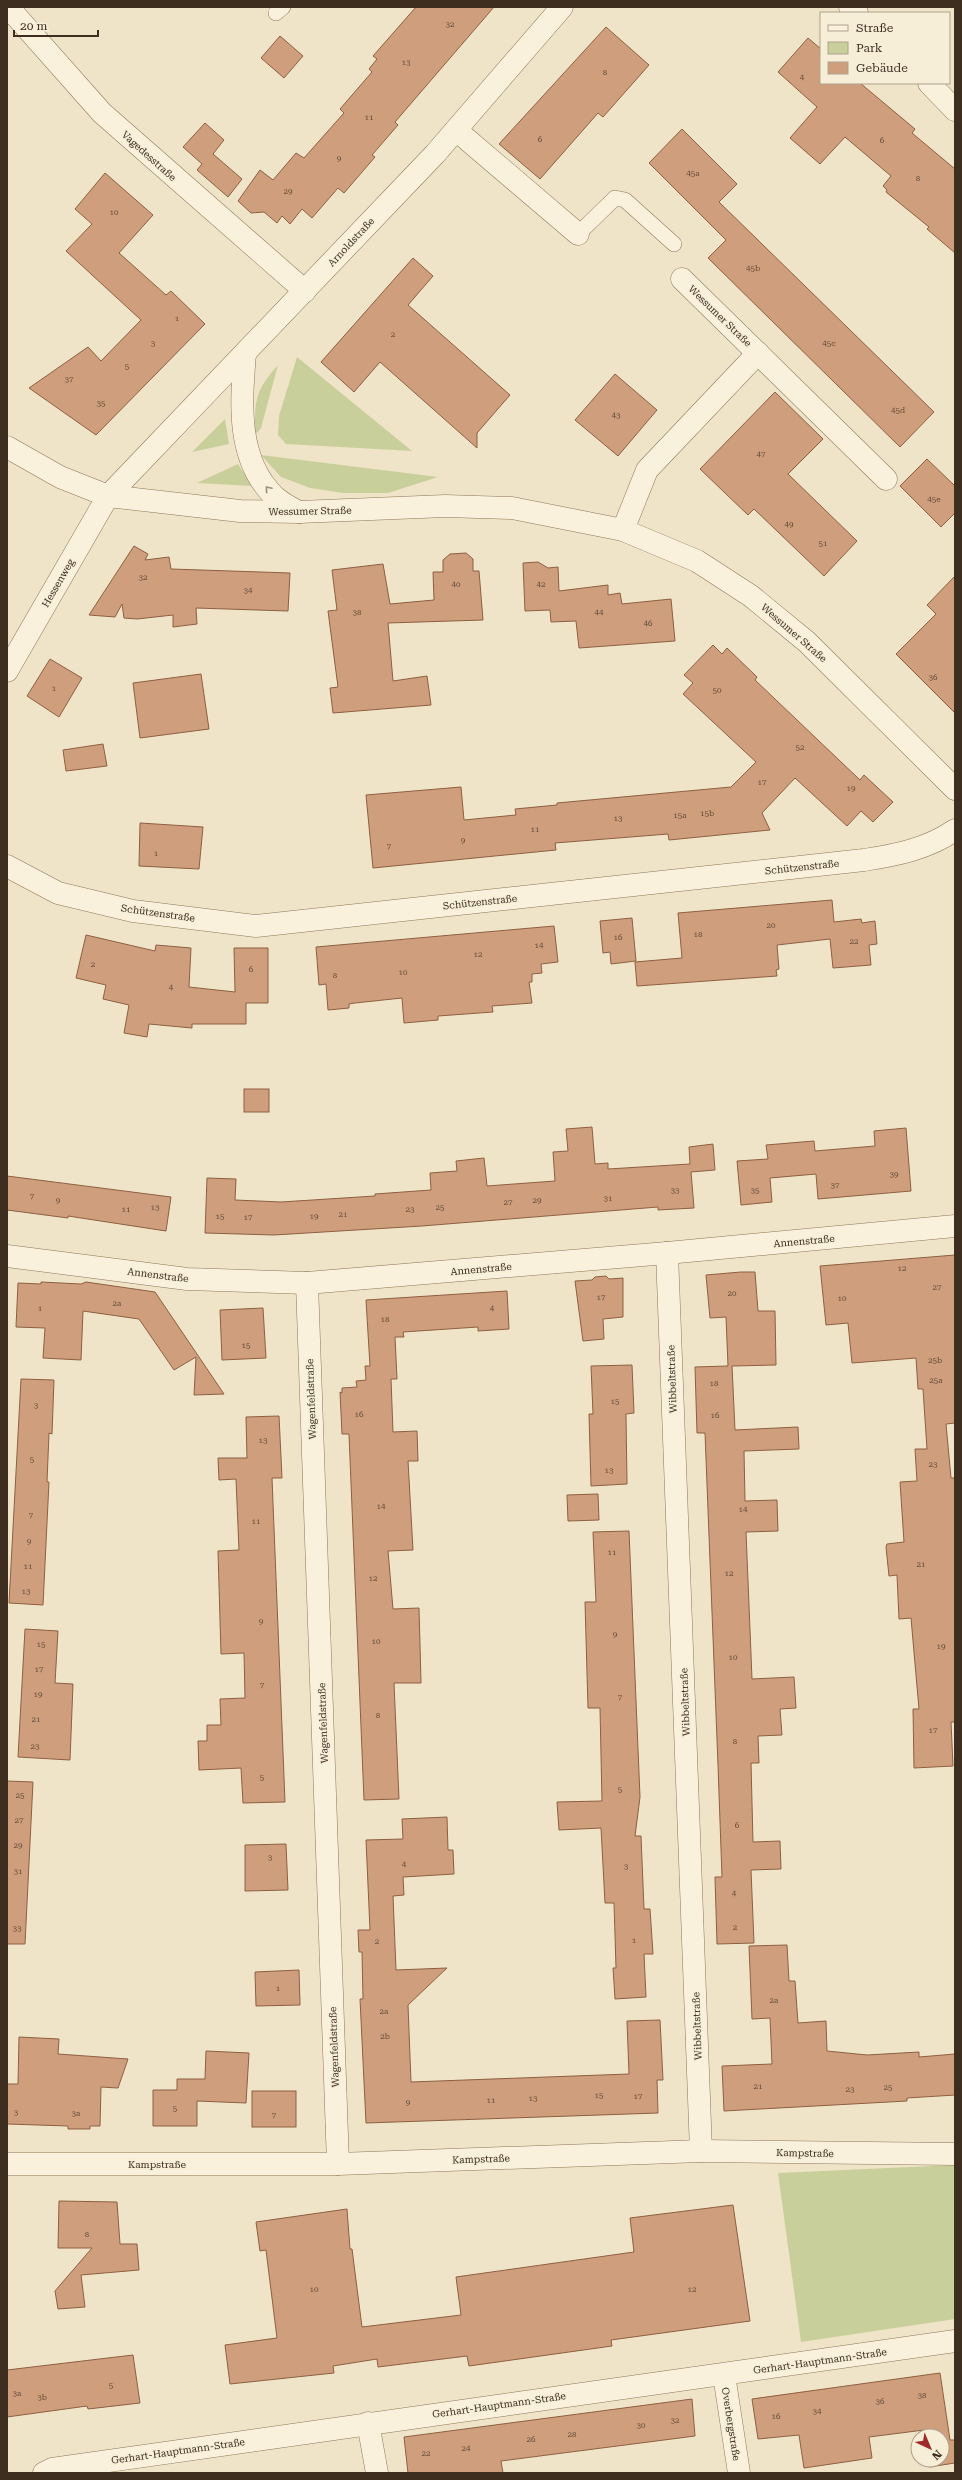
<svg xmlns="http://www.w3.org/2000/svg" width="962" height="2480" font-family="'Roboto Serif',serif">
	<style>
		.green { fill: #c9cf9b }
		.building { fill: #cf9f7d; stroke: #8d5f41 }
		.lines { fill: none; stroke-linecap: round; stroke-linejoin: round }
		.service-casing { stroke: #8d765c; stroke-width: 16 }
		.minor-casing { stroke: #8d765c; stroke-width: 23 }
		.tertiary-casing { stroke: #8d765c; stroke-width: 23 }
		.service { stroke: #faf1dc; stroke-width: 15 }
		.minor { stroke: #faf1dc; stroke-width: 22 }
		.tertiary { stroke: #faf1dc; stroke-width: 22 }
		.oneway { stroke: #9c907e }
		.labels { text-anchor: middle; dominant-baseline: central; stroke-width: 3; stroke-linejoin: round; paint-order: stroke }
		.number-label { font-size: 8px; fill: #624a37 }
		.street-label { font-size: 10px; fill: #3d2e20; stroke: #f7eed8 }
	</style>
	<rect width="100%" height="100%" fill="#f0e4c8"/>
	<g class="green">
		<polygon points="297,357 412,451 286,444 278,435 279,416"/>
		<path d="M 278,365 L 261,428 L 255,435 C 255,400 254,392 278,365 Z"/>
		<polygon points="225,419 229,444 192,452"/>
		<polygon points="261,455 438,477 388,493 343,493 310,488 281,477"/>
		<polygon points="238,464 252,486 197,483"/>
		<polygon points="955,2165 955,2319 801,2342 778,2173"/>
	</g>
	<g class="building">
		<polygon points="416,7 494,7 395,122 398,125 372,155 375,157 344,193 338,188 312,218 302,209 290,224 282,216 277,223 264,212 251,213 238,201 260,170 273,180 296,153 304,158 344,113 340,109 372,72 369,69 377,59 373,56"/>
		<polygon points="606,27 649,65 603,117 598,113 540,179 499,144"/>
		<polygon points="280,36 303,56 284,78 261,58"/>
		<polygon points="808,38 821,49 821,83 860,83 915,129 912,133 955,169 955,253 927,229 929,227 886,192 887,190 883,186 891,176 845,137 820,164 790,138 817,107 778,72"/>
		<polygon points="205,123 224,140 213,154 242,179 228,197 197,170 202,164 183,147"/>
		<polygon points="682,129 737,184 719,202 934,412 900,447 708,258 726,240 649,163"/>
		<polygon points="105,173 153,215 119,253 166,295 171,291 205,324 96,435 29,388 88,347 101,361 141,320 66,251 92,224 75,209"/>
		<polygon points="413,258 433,276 408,305 510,395 477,433 477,448 380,362 354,392 321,362"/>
		<polygon points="615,374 657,410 618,456 575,420"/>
		<polygon points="775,392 823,439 788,474 857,541 824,576 754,509 748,515 700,469"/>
		<polygon points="927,459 955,486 955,513 941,527 900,486"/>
		<polygon points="134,546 148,554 145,560 169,557 171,569 290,573 288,611 196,608 197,624 173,627 173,615 137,619 124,618 122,604 115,617 89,615"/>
		<polygon points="466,553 473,559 473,571 479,571 483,620 388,623 393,681 427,676 431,705 333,713 330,688 338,687 328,611 337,610 332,570 383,564 390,604 434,600 433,572 443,572 443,560 450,554"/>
		<polygon points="538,562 548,568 558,567 559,591 608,585 608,595 620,593 622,604 671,599 675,641 579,648 576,621 551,622 550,610 525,611 523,563"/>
		<polygon points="955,576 955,713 896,654 936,614 927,605"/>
		<polygon points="713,645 722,654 727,648 757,677 755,680 860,780 864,775 893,802 873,822 861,811 847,826 795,778 762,813 770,830 669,840 668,834 555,843 556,850 373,868 366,795 461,787 464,820 516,815 515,809 557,805 557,803 731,787 756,762 683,694 693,683 684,675"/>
		<polygon points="50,659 82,678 59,717 27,696"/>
		<polygon points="201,674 209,729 140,738 133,683"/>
		<polygon points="103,744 107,766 66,771 63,750"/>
		<polygon points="140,823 203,827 199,869 139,866"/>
		<polygon points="832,900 834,922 861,919 862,923 875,921 877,944 869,945 871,965 833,968 830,939 777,945 779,969 776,970 777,976 637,986 635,962 682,958 678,913"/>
		<polygon points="632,918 636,961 611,964 610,952 603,953 600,921"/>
		<polygon points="554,926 558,962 541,964 542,973 532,974 532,982 529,982 532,1003 492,1006 493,1012 438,1016 438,1020 404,1023 402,998 355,1003 349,1004 349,1008 328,1010 326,984 319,985 316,947"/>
		<polygon points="86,935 155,951 156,945 191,948 189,987 235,992 234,948 268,948 268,1003 246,1003 246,1024 192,1024 192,1028 149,1024 147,1037 124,1033 129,1005 103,999 106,985 76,978"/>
		<rect x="244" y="1089" width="25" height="23"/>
		<polygon points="592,1127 595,1164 608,1163 608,1169 690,1164 689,1147 713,1144 715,1170 691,1172 694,1208 658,1210 658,1207 422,1226 274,1235 205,1233 207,1178 236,1179 235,1200 281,1202 375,1196 375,1194 431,1190 430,1173 457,1171 456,1161 484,1158 487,1186 555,1181 553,1152 568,1151 566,1129"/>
		<polygon points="906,1128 911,1191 818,1199 816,1174 770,1178 772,1202 741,1205 737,1161 768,1159 766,1145 814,1141 815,1151 875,1146 874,1131"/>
		<polygon points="7,1176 171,1197 166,1231 68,1216 68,1218 7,1210"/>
		<polygon points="955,1255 955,1423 946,1424 951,1478 955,1478 955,1722 951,1722 953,1766 914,1768 913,1709 919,1709 911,1618 899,1619 897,1575 889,1576 886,1547 887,1544 904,1542 900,1482 917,1481 915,1449 927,1449 923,1389 918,1389 916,1358 852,1363 848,1323 826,1325 820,1266"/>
		<polygon points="741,1272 755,1272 758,1311 775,1311 776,1365 732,1366 735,1430 798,1427 799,1449 744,1451 745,1501 777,1500 778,1531 746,1532 752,1679 794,1677 796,1708 780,1709 782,1735 758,1736 759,1763 751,1763 753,1842 780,1841 781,1869 751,1870 754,1943 717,1944 715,1877 722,1877 718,1765 705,1433 697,1433 695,1367 728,1366 726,1317 710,1318 706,1275"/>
		<polygon points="606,1276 609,1279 623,1278 623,1317 603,1319 604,1339 583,1341 575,1281 592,1280 595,1277"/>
		<polygon points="41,1282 81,1284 86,1282 155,1292 224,1394 194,1395 196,1357 174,1370 139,1319 83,1311 81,1360 43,1358 45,1328 16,1327 18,1283 41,1284"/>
		<polygon points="507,1291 509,1329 478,1331 478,1327 403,1332 404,1337 395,1337 397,1379 391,1379 393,1432 417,1431 418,1461 408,1461 413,1550 388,1551 393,1609 419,1608 421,1683 394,1683 399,1799 364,1800 349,1434 342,1434 340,1392 342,1393 342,1388 357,1387 356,1381 366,1380 365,1366 370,1366 366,1300"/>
		<polygon points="263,1308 266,1358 222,1360 220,1310"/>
		<polygon points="632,1365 634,1413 626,1414 627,1484 591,1486 589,1414 593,1414 591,1366"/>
		<polygon points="21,1379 54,1380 52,1434 49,1433 47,1482 49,1482 43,1605 9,1603"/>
		<polygon points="279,1416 282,1478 272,1478 285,1802 243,1803 241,1768 199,1770 198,1741 207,1741 207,1725 221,1725 220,1699 245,1698 244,1653 221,1654 218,1551 239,1550 236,1479 219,1480 218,1458 247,1458 246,1417"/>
		<polygon points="598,1494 599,1520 568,1521 567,1495"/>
		<polygon points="629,1531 640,1797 635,1836 641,1836 644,1909 650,1909 653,1954 644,1954 646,1997 615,1999 613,1968 616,1968 614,1903 605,1903 601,1828 559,1830 557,1802 602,1801 600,1708 588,1708 585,1602 596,1602 593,1532"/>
		<polygon points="25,1629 58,1631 55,1683 73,1684 70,1760 18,1757"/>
		<polygon points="7,1781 33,1782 25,1944 7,1944"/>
		<polygon points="447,1817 448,1850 453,1850 454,1874 403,1877 404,1895 393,1896 396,1970 447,1968 408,2005 411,2082 629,2074 627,2021 660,2020 663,2080 657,2080 658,2113 366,2123 360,1999 363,1999 362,1952 359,1952 358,1930 370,1930 366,1840 403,1839 402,1819"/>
		<polygon points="286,1844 288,1890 245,1891 245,1845"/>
		<polygon points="787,1945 789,1981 795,1981 798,2023 826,2021 827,2051 867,2055 919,2052 919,2057 955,2054 955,2095 907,2098 907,2101 724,2111 722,2066 772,2064 770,2018 752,2019 749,1946"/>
		<polygon points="299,1970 300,2005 256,2006 255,1972"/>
		<polygon points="19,2037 59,2039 58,2054 128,2059 118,2088 101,2087 100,2126 90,2126 90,2129 68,2129 68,2126 7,2124 7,2084 18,2084"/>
		<polygon points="206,2051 249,2053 246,2103 197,2101 197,2126 153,2126 153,2090 177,2090 177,2079 205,2079"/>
		<rect x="252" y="2091" width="44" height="36"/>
		<polygon points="59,2201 117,2202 120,2244 137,2244 139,2270 81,2275 85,2307 58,2309 55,2291 92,2248 58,2248"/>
		<polygon points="733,2205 750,2321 611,2340 612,2346 469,2366 467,2356 378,2367 377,2359 333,2366 334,2373 230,2384 225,2345 277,2338 266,2250 260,2251 256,2222 347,2209 350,2249 352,2249 362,2327 461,2315 456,2277 634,2252 630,2218"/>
		<polygon points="133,2355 140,2403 88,2409 87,2406 7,2417 7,2370"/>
		<polygon points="940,2373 950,2440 955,2440 955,2463 929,2467 928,2460 942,2460 942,2436 925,2436 924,2430 869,2437 872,2458 804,2468 799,2435 758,2439 752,2399"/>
		<polygon points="692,2399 695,2436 501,2461 503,2473 408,2473 404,2437"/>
	</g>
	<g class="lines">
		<g class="service-casing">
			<g id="service">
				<polyline points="276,13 283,7"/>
				<polyline points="578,234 615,198 625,200 674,244"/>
			</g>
		</g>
		<g class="minor-casing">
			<g id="minor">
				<polyline points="8,7 102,113 305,291"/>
				<polyline points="850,7 857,13"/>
				<polyline points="929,83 955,110"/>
				<polyline points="456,130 578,234"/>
				<polyline points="682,279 886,479"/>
				<path d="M 245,353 C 241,403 236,460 275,497 C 282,503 291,508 299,512"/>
				<polyline points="623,530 647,470 758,353"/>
				<polyline points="7,671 108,496 435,154 562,7"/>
				<path d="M 7,866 L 58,893 L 133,911 L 256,926 L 864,860 C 897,855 927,849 955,830"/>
				<polyline points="667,1253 701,2151"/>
				<polyline points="7,1256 187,1279 307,1283 667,1253 955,1226"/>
				<polyline points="307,1283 338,2164"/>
				<polyline points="7,2164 338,2164 701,2151 955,2154"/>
				<polyline points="724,2375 739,2473"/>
				<polyline points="368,2423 377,2473"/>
				<polyline points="44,2473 52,2469 955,2341"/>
			</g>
		</g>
		<g class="tertiary-casing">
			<polyline id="tertiary" points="7,447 60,477 108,496 240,511 299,512 445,506 512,508 623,530 697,561 751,596 807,642 955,789"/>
		</g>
		<use href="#service" class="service"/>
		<use href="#minor" class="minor"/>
		<use href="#tertiary" class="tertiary"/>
	</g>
	<defs><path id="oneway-chevron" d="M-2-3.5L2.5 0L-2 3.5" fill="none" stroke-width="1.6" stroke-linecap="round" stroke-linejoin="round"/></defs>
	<use class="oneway" href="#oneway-chevron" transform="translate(268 489) rotate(-130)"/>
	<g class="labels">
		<g class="number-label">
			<text x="450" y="24">32</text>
			<text x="406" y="62">13</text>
			<text x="605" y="72">8</text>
			<text x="802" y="77">4</text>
			<text x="369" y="117">11</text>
			<text x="540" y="139">6</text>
			<text x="882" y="140">6</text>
			<text x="339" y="158">9</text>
			<text x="693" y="173">45a</text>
			<text x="918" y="178">8</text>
			<text x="288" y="191">29</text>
			<text x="114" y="212">10</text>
			<text x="753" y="268">45b</text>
			<text x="177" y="318">1</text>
			<text x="393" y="334">2</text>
			<text x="153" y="343">3</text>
			<text x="829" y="343">45c</text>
			<text x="127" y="366">5</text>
			<text x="69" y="379">37</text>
			<text x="101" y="403">35</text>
			<text x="898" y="410">45d</text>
			<text x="616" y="415">43</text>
			<text x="761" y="454">47</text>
			<text x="934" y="499">45e</text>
			<text x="789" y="524">49</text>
			<text x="823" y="543">51</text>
			<text x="143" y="577">32</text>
			<text x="456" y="584">40</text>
			<text x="541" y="584">42</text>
			<text x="248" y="590">34</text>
			<text x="357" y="612">38</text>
			<text x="599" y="612">44</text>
			<text x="648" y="623">46</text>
			<text x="933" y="677">36</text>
			<text x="54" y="688">1</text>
			<text x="717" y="690">50</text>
			<text x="800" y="747">52</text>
			<text x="762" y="782">17</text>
			<text x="851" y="788">19</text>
			<text x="707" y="813">15b</text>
			<text x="680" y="815">15a</text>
			<text x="618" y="818">13</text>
			<text x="535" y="829">11</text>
			<text x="463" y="840">9</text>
			<text x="389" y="846">7</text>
			<text x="156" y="853">1</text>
			<text x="771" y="925">20</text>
			<text x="698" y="934">18</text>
			<text x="618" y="937">16</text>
			<text x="854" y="941">22</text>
			<text x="539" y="945">14</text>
			<text x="478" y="954">12</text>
			<text x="93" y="964">2</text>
			<text x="251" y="969">6</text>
			<text x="403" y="972">10</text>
			<text x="335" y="975">8</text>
			<text x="171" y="987">4</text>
			<text x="894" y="1174">39</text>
			<text x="835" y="1185">37</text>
			<text x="675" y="1190">33</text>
			<text x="755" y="1190">35</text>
			<text x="32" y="1196">7</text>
			<text x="608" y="1198">31</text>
			<text x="58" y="1200">9</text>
			<text x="537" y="1200">29</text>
			<text x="508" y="1202">27</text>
			<text x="155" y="1207">13</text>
			<text x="440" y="1207">25</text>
			<text x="126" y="1209">11</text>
			<text x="410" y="1209">23</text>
			<text x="343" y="1214">21</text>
			<text x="220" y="1216">15</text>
			<text x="314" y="1216">19</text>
			<text x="248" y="1217">17</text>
			<text x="902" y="1268">12</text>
			<text x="937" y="1287">27</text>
			<text x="732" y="1293">20</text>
			<text x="601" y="1297">17</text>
			<text x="842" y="1298">10</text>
			<text x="117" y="1303">2a</text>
			<text x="40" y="1308">1</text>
			<text x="492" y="1308">4</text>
			<text x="385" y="1319">18</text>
			<text x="246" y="1345">15</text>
			<text x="935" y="1360">25b</text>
			<text x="936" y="1380">25a</text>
			<text x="714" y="1383">18</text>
			<text x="615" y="1401">15</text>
			<text x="36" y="1405">3</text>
			<text x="359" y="1414">16</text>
			<text x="715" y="1415">16</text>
			<text x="263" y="1440">13</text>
			<text x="32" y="1459">5</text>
			<text x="933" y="1464">23</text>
			<text x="609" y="1470">13</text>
			<text x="381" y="1506">14</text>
			<text x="743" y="1509">14</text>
			<text x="31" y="1515">7</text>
			<text x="256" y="1521">11</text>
			<text x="29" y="1541">9</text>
			<text x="612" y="1552">11</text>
			<text x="921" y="1564">21</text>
			<text x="28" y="1566">11</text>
			<text x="729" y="1573">12</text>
			<text x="373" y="1578">12</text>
			<text x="26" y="1591">13</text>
			<text x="261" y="1621">9</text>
			<text x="615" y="1634">9</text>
			<text x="376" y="1641">10</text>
			<text x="41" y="1644">15</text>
			<text x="941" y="1646">19</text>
			<text x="733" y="1657">10</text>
			<text x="39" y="1669">17</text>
			<text x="262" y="1685">7</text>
			<text x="38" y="1694">19</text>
			<text x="620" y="1697">7</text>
			<text x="378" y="1715">8</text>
			<text x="36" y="1719">21</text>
			<text x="933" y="1730">17</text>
			<text x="735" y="1741">8</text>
			<text x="35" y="1746">23</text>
			<text x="262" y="1777">5</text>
			<text x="620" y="1789">5</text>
			<text x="20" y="1795">25</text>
			<text x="19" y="1820">27</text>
			<text x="737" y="1825">6</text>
			<text x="18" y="1845">29</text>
			<text x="270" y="1857">3</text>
			<text x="404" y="1864">4</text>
			<text x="626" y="1866">3</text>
			<text x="18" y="1871">31</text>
			<text x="734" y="1893">4</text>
			<text x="735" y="1927">2</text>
			<text x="17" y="1928">33</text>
			<text x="634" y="1940">1</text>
			<text x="377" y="1941">2</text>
			<text x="278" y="1988">1</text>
			<text x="774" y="2000">2a</text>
			<text x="384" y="2011">2a</text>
			<text x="385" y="2036">2b</text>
			<text x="758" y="2086">21</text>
			<text x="888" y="2087">25</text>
			<text x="850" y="2089">23</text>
			<text x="599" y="2095">15</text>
			<text x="638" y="2096">17</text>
			<text x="533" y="2098">13</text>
			<text x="491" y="2100">11</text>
			<text x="408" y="2102">9</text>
			<text x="175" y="2108">5</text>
			<text x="16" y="2112">3</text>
			<text x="76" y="2113">3a</text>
			<text x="274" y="2115">7</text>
			<text x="87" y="2234">8</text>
			<text x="314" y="2289">10</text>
			<text x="692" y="2289">12</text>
			<text x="111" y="2385">5</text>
			<text x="17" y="2393">3a</text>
			<text x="922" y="2395">38</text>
			<text x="42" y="2397">3b</text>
			<text x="880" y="2401">36</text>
			<text x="817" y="2411">34</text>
			<text x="776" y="2416">16</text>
			<text x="675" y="2420">32</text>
			<text x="641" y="2425">30</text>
			<text x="572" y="2434">28</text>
			<text x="531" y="2439">26</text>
			<text x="466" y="2448">24</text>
			<text x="426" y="2453">22</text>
		</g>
		<g class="street-label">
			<text transform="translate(149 156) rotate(42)">Vagedesstraße</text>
			<text transform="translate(351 242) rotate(-47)">Arnoldstraße</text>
			<text transform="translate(720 316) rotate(44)">Wessumer Straße</text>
			<text transform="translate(310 511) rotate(-1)">Wessumer Straße</text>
			<text transform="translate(58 583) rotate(-60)">Hessenweg</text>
			<text transform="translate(794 633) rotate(41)">Wessumer Straße</text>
			<text transform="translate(802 867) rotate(-6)">Schützenstraße</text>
			<text transform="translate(480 902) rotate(-6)">Schützenstraße</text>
			<text transform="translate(158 913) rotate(8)">Schützenstraße</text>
			<text transform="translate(804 1241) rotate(-5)">Annenstraße</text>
			<text transform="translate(481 1269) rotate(-5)">Annenstraße</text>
			<text transform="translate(158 1275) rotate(7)">Annenstraße</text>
			<text transform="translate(672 1379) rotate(-92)">Wibbeltstraße</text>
			<text transform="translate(311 1399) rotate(-92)">Wagenfeldstraße</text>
			<text transform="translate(685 1702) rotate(-92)">Wibbeltstraße</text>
			<text transform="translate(323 1723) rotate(-92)">Wagenfeldstraße</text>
			<text transform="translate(697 2026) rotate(-92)">Wibbeltstraße</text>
			<text transform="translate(334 2047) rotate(-92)">Wagenfeldstraße</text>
			<text transform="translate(805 2153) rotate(1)">Kampstraße</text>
			<text transform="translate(481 2159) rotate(-2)">Kampstraße</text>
			<text x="157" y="2164">Kampstraße</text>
			<text transform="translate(820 2361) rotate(-8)">Gerhart-Hauptmann-Straße</text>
			<text transform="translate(499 2405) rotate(-8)">Gerhart-Hauptmann-Straße</text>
			<text transform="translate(731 2424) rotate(81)">Overbergstraße</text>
			<text transform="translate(178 2451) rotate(-8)">Gerhart-Hauptmann-Straße</text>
		</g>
	</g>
	<rect width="962" height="2480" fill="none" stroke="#3d2e20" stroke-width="16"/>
	<rect x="820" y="12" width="130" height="72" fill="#f7eed8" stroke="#ada18e"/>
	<rect x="828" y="25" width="20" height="6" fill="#faf1dc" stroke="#ada18e"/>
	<text x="856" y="32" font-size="12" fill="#3d2e20">Straße</text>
	<rect x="828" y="42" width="20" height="12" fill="#c9cf9b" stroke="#ada18e"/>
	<text x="856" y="52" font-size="12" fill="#3d2e20">Park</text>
	<rect x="828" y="62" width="20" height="12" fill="#cf9f7d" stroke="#ada18e"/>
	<text x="856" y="72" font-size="12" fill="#3d2e20">Gebäude</text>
	<g transform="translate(930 2448) rotate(136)"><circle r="19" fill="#f7eed8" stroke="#ada18e"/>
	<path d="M0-3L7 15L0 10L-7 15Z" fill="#9e2a2b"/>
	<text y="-6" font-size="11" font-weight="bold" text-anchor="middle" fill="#3d2e20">N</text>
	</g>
	<path d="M14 30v6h84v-6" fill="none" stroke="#3d2e20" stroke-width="2"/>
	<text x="20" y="30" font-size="12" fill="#3d2e20" stroke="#f7eed8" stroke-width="3" paint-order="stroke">20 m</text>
</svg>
